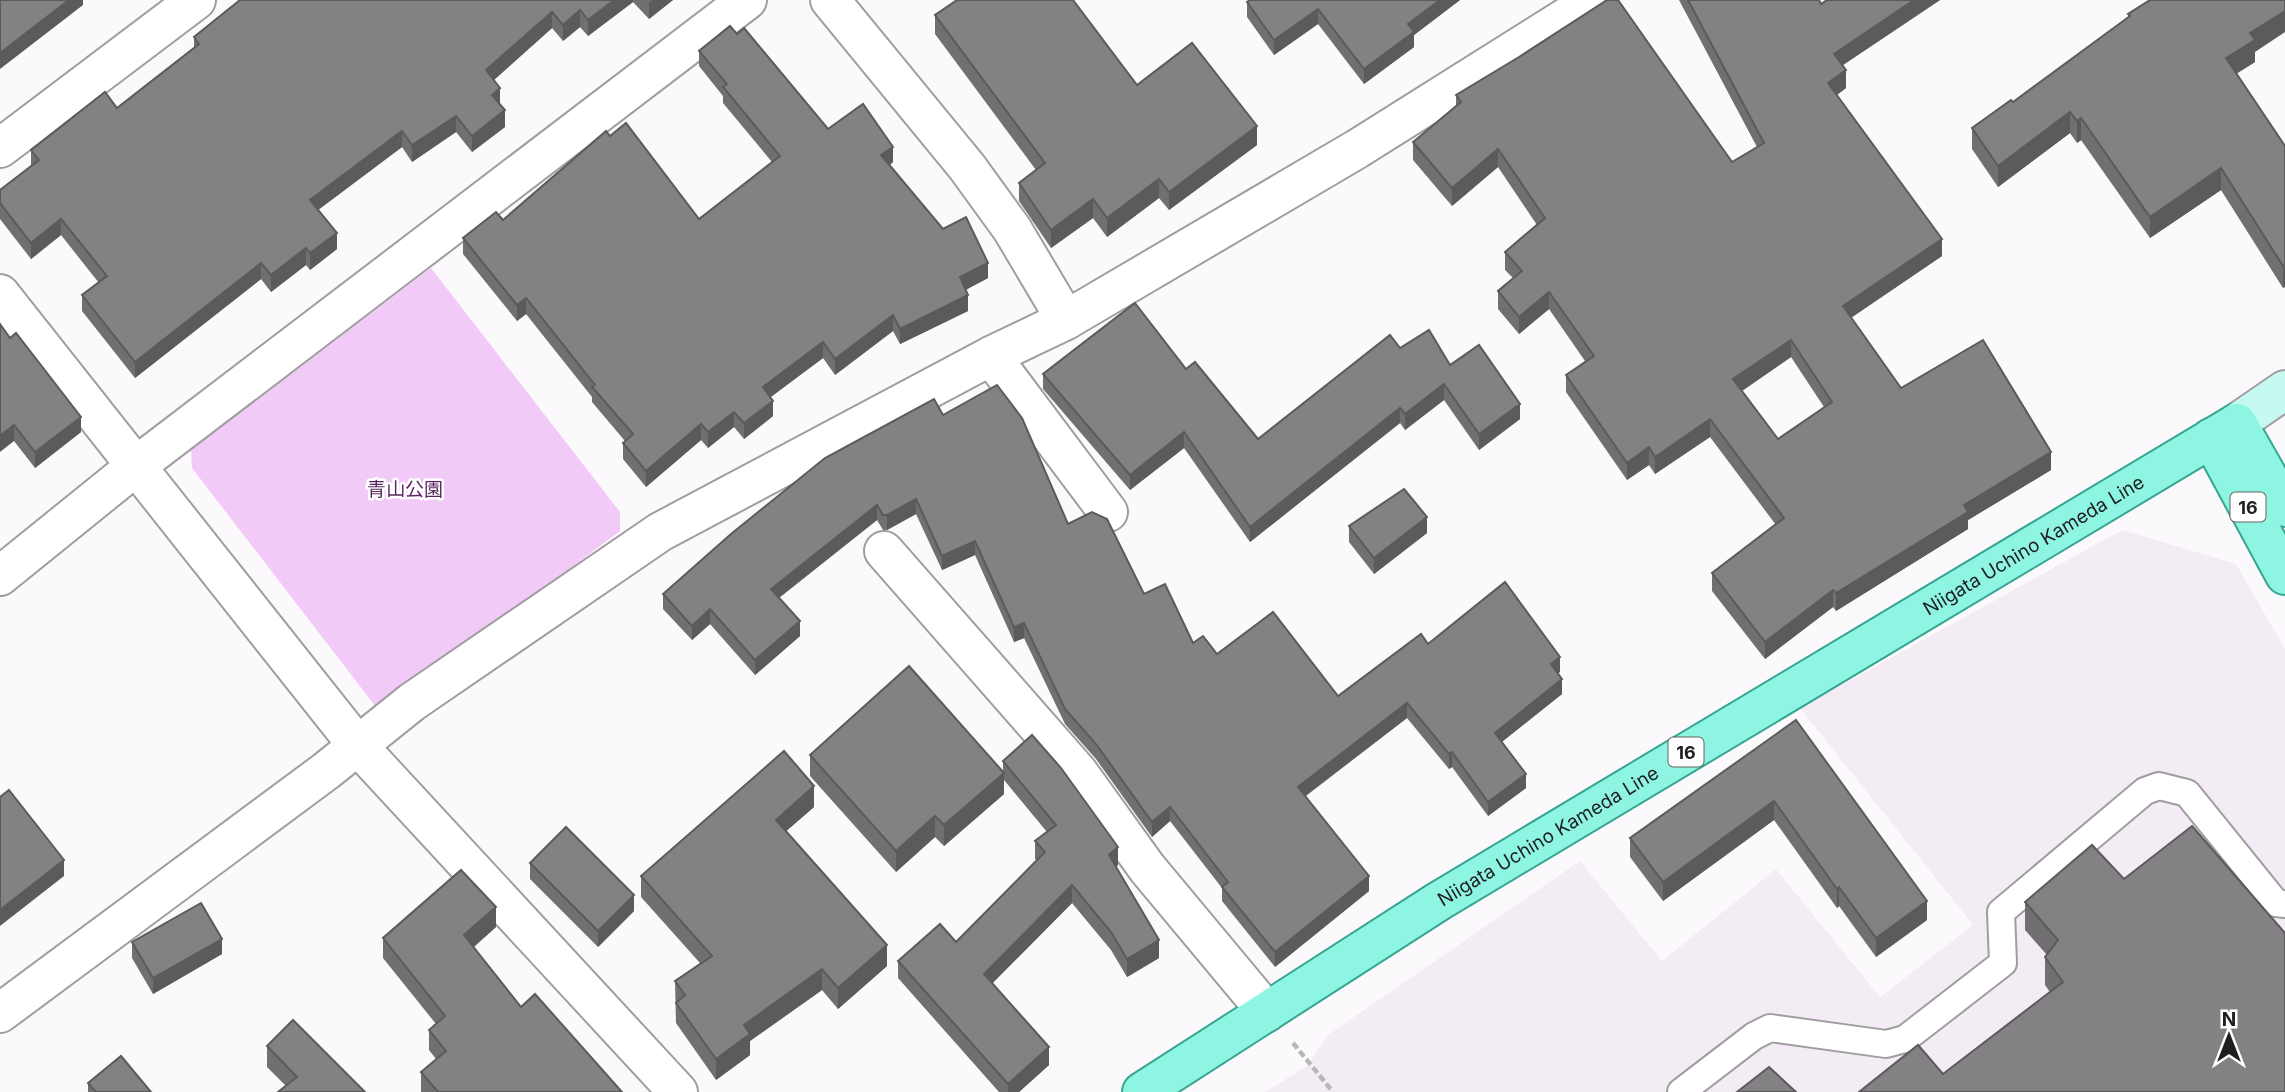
<svg xmlns="http://www.w3.org/2000/svg" width="2285" height="1092" font-family="Inter,'Noto Sans JP',sans-serif">
	<style>
		.built { fill: #f4ecf5 }
		.green { fill: #f2caf7 }
		.lines { fill: none; stroke-linecap: round; stroke-linejoin: round }
		.lane-casing { stroke: #a09da0; stroke-width: 30 }
		.street-casing { stroke: #a09da0; stroke-width: 42 }
		.secondary-casing { stroke: #a09da0; stroke-width: 42 }
		.primary-casing { stroke: #36a592; stroke-width: 42 }
		.path { stroke: #b9b6b9; stroke-width: 4.5; stroke-dasharray: 7 3.5; stroke-linecap: butt }
		.lane { stroke: #fff; stroke-width: 26 }
		.street { stroke: #fff; stroke-width: 38 }
		.secondary { stroke: #c6faf1; stroke-width: 38 }
		.primary { stroke: #8ef5e3; stroke-width: 38 }
		.wall { fill: #716f71; fill-rule: evenodd }
		.shaded-wall { fill: #5c5a5c }
		.building { fill: #838183; stroke: #5c5a5c; stroke-width: 2; fill-rule: evenodd }
		.labels { text-anchor: middle; dominant-baseline: central; stroke-width: 5; stroke-linejoin: round; paint-order: stroke }
		.shield { fill: #fff; stroke: #626262; stroke-width: 2 }
		.shield-label { font-size: 18px; font-weight: bold; fill: #1f1e1f }
		.park-label { font-size: 19px; fill: #59295f; stroke: #fff }
		.street-label { font-size: 19px; fill: #1f1e1f; stroke: #fff }
	</style>
	<rect width="100%" height="100%" fill="#fcf9fc"/>
	<polygon class="built" points="2122,530 2236,564 2285,649 2285,1092 1265,1092 1307,1066 1328,1035 1580,861 1662,961 1776,869 1880,997 1973,925 1800,708"/>
	<polygon class="green" points="431,268 620,512 620,531 379,711 192,468 191,450"/>
	<g class="lines">
		<g class="lane-casing">
			<polyline id="lane" points="1681,1092 1754,1036 1770,1028 1886,1044 1905,1039 2003,963 2001,912 2145,791 2159,786 2187,793 2276,903 2285,904"/>
		</g>
		<g class="street-casing">
			<g id="street">
				<polyline points="830,0 967,167 1012,229 1066,320"/>
				<polyline points="0,148 196,0"/>
				<polyline points="0,294 136,466 0,576"/>
				<polyline points="991,356 1108,512"/>
				<polyline points="884,551 1078,772 1147,868 1267,1012"/>
				<polyline points="0,1013 326,771 412,702 660,532 991,356 1066,320 1357,149 1594,0"/>
				<polyline points="678,1092 358,746 136,466 747,0"/>
			</g>
		</g>
		<g class="secondary-casing">
			<polyline id="secondary" points="2237,423 2285,390"/>
		</g>
		<g class="primary-casing">
			<g id="primary">
				<polyline points="2211,438 2285,575"/>
				<path id="s1" d="M 1142,1092 L 1439,901 L 2237,423 L 2285,507"/>
			</g>
		</g>
		<polyline class="path" points="1293,1043 1333,1092"/>
		<use href="#lane" class="lane"/>
		<use href="#street" class="street"/>
		<use href="#secondary" class="secondary"/>
		<use href="#primary" class="primary"/>
	</g>
	<g class="wall">
		<polygon points="240,0 673,0 649,19 633,2 588,36 580,27 563,41 552,28 494,80 505,127 472,152 456,132 412,162 402,147 318,210 337,249 310,270 306,265 271,292 261,279 135,378 82,311 82,295 99,283 61,235 31,259 0,219 0,190 31,166 31,150 117,108 194,48 194,37"/>
		<polygon points="1250,0 1460,0 1414,35 1414,47 1364,84 1318,24 1274,55 1247,17 1247,2"/>
		<path d="M 1679,0 L 1819,0 L 1821,4 L 1827,0 L 1940,0 L 1843,65 L 1846,88 L 1837,95 L 1942,256 L 1851,318 L 1901,388 L 2051,470 L 1968,520 L 1968,529 L 1836,611 L 1833,607 L 1765,659 L 1712,591 L 1712,573 L 1776,525 L 1710,437 L 1655,474 L 1649,465 L 1627,480 L 1566,392 L 1566,375 L 1585,361 L 1549,309 L 1519,334 L 1498,309 L 1498,291 L 1513,278 L 1505,270 L 1505,252 L 1537,225 L 1498,167 L 1452,206 L 1413,160 L 1413,142 L 1456,106 L 1456,95 L 1732,162 L 1757,147 ZM 1791,357 L 1824,407 L 1778,439 L 1742,391 Z"/>
		<polygon points="2128,14 2255,52 2255,62 2236,74 2285,146 2283,288 2221,190 2150,238 2081,140 2077,143 2070,133 1998,187 1972,149 1972,128 2013,102 2128,18"/>
		<polygon points="935,15 1137,85 1257,145 1169,210 1159,198 1107,237 1093,218 1051,248 1019,201 1019,183 1036,170 935,34"/>
		<polygon points="699,51 828,129 893,162 890,165 943,229 988,278 965,290 968,311 900,344 893,331 835,375 823,358 770,397 773,416 744,439 734,427 708,448 701,440 646,487 623,459 623,443 625,441 592,402 592,397 526,314 517,321 463,254 463,238 503,220 610,136 699,219 772,162 723,103 723,96 699,66"/>
		<polygon points="0,324 81,432 35,468 14,441"/>
		<polygon points="1400,348 1450,365 1520,419 1479,450 1444,400 1405,430 1400,423 1250,542 1184,448 1130,490 1043,389 1043,374 1186,369 1258,439"/>
		<polygon points="943,415 1068,524 1144,594 1193,643 1217,654 1338,696 1428,644 1560,672 1558,673 1562,694 1502,742 1526,788 1488,816 1452,767 1449,769 1407,718 1306,796 1369,891 1275,967 1222,901 1222,888 1170,821 1152,837 1096,759 1065,724 1024,638 1014,642 975,555 942,570 916,514 887,530 883,530 877,520 779,598 800,636 755,675 710,624 692,640 663,609 663,594"/>
		<polygon points="1349,526 1427,533 1374,574 1349,542"/>
		<polygon points="1796,720 1927,920 1876,957 1839,906 1837,908 1774,820 1663,901 1630,857 1630,838"/>
		<polygon points="810,755 1003,772 1003,761 1118,865 1116,867 1159,958 1127,977 1111,950 1072,903 992,983 1049,1065 1019,1092 999,1092 898,978 898,961 956,942 1037,860 1035,859 1035,841 1047,832 1004,780 1004,794 944,846 935,837 896,872 810,776"/>
		<polygon points="814,807 786,831 887,966 838,1009 822,990 750,1041 750,1055 716,1080 676,1023 675,981 700,963 641,897 641,876"/>
		<polygon points="530,863 634,911 598,947 530,879"/>
		<polygon points="2124,879 2285,933 1943,1074 2050,992 2045,985 2045,957 2047,955 2025,930 2025,902"/>
		<polygon points="496,927 474,947 521,1007 622,1092 421,1092 421,1072 436,1059 429,1050 429,1030 436,1024 383,958 383,938"/>
		<polygon points="132,942 222,954 153,994 132,958"/>
		<polygon points="267,1046 365,1092 286,1086 267,1067"/>
		<polygon points="88,1083 151,1092 88,1092"/>
	</g>
	<g class="shaded-wall">
		<polygon points="69,0 83,0 83,5 0,69 0,53"/>
		<polygon points="614,0 633,0 633,2 588,36 588,20"/>
		<polygon points="653,0 673,0 649,19 649,3"/>
		<polygon points="1440,0 1460,0 1414,35 1414,47 1364,84 1364,69 1408,24"/>
		<polygon points="1914,0 1940,0 1834,71 1834,54"/>
		<polygon points="1318,9 1318,24 1274,55 1274,40"/>
		<polygon points="580,10 580,27 563,41 563,25"/>
		<polygon points="2285,11 2285,32 2255,52 2255,62 2226,80 2226,58 2250,33"/>
		<polygon points="552,12 552,28 486,87 486,70"/>
		<polygon points="1846,70 1846,88 1828,101 1828,83"/>
		<polygon points="500,88 500,105 492,95"/>
		<polygon points="505,110 505,127 472,152 472,136"/>
		<polygon points="2070,112 2070,133 1998,187 1998,166"/>
		<polygon points="456,116 456,132 412,162 412,145"/>
		<polygon points="2081,118 2081,140 2077,143 2077,121"/>
		<polygon points="1257,126 1257,145 1169,210 1169,192"/>
		<polygon points="402,131 402,147 310,216 310,200"/>
		<polygon points="893,147 893,162 881,171 881,155"/>
		<polygon points="1498,149 1498,167 1452,206 1452,188"/>
		<polygon points="2221,168 2221,190 2150,238 2150,217"/>
		<polygon points="1159,179 1159,198 1107,237 1107,218"/>
		<polygon points="1093,199 1093,218 1051,248 1051,230"/>
		<polygon points="61,219 61,235 31,259 31,243"/>
		<polygon points="337,233 337,249 310,270 310,253"/>
		<polygon points="1942,239 1942,256 1843,323 1843,306"/>
		<polygon points="306,248 306,265 271,292 271,275"/>
		<polygon points="261,263 261,279 135,378 135,362"/>
		<polygon points="988,263 988,278 960,293 960,277"/>
		<polygon points="2285,265 2285,287 2283,288 2283,266"/>
		<polygon points="1549,292 1549,309 1519,334 1519,317"/>
		<polygon points="968,295 968,311 900,344 900,329"/>
		<polygon points="526,298 526,314 517,321 517,305"/>
		<polygon points="893,315 893,331 835,375 835,359"/>
		<polygon points="1791,340 1791,357 1733,397 1733,379"/>
		<polygon points="823,342 823,358 763,403 763,387"/>
		<polygon points="1444,384 1444,400 1405,430 1405,414"/>
		<polygon points="773,401 773,416 744,439 744,423"/>
		<polygon points="1520,404 1520,419 1479,450 1479,434"/>
		<polygon points="1400,408 1400,423 1250,542 1250,527"/>
		<polygon points="734,412 734,427 708,448 708,432"/>
		<polygon points="81,417 81,432 35,468 35,452"/>
		<polygon points="1710,419 1710,437 1655,474 1655,457"/>
		<polygon points="701,424 701,440 646,487 646,471"/>
		<polygon points="14,425 14,441 0,452 0,436"/>
		<polygon points="1184,432 1184,448 1130,490 1130,475"/>
		<polygon points="1649,447 1649,465 1627,480 1627,463"/>
		<polygon points="2051,452 2051,470 1968,520 1968,529 1836,611 1836,593 1964,505"/>
		<polygon points="916,499 916,514 887,530 887,515"/>
		<polygon points="877,505 877,520 771,604 771,589"/>
		<polygon points="1427,517 1427,533 1374,574 1374,558"/>
		<polygon points="975,541 975,555 942,570 942,556"/>
		<polygon points="1833,590 1833,607 1765,659 1765,642"/>
		<polygon points="710,609 710,624 692,640 692,626"/>
		<polygon points="800,621 800,636 755,675 755,660"/>
		<polygon points="1024,623 1024,638 1014,642 1014,627"/>
		<polygon points="1560,657 1560,672 1551,679 1551,664"/>
		<polygon points="1562,679 1562,694 1495,747 1495,733"/>
		<polygon points="1407,703 1407,718 1298,801 1298,787"/>
		<polygon points="1452,752 1452,767 1449,769 1449,754"/>
		<polygon points="1004,773 1004,794 944,846 944,825"/>
		<polygon points="1526,774 1526,788 1488,816 1488,802"/>
		<polygon points="814,786 814,807 776,840 776,820"/>
		<polygon points="1774,801 1774,820 1663,901 1663,882"/>
		<polygon points="1170,807 1170,821 1152,837 1152,822"/>
		<polygon points="935,816 935,837 896,872 896,851"/>
		<polygon points="1118,847 1118,865 1109,872 1109,855"/>
		<polygon points="64,860 64,876 0,926 0,910"/>
		<polygon points="1369,876 1369,891 1275,967 1275,952"/>
		<polygon points="1072,885 1072,903 984,992 984,974"/>
		<polygon points="1839,887 1839,906 1837,908 1837,889"/>
		<polygon points="634,895 634,911 598,947 598,931"/>
		<polygon points="1927,901 1927,920 1876,957 1876,938"/>
		<polygon points="496,907 496,927 464,955 464,935"/>
		<polygon points="222,939 222,954 153,994 153,978"/>
		<polygon points="1159,940 1159,958 1127,977 1127,959"/>
		<polygon points="887,945 887,966 838,1009 838,988"/>
		<polygon points="822,969 822,990 750,1041 750,1055 716,1080 716,1059 744,1025"/>
		<polygon points="1049,1047 1049,1065 1019,1092 1008,1092 1008,1084"/>
	</g>
	<g class="building">
		<polygon points="0,0 69,0 0,53"/>
		<polygon points="240,0 614,0 588,20 580,10 563,25 552,12 486,70 500,88 492,95 505,110 472,136 456,116 412,145 402,131 310,200 337,233 310,253 306,248 271,275 261,263 135,362 82,295 107,276 61,219 31,243 0,203 0,190 39,160 31,150 105,92 117,108 199,44 194,37"/>
		<polygon points="957,0 1073,0 1137,85 1192,43 1257,126 1169,192 1159,179 1107,218 1093,199 1051,230 1019,183 1045,163 935,15"/>
		<polygon points="1250,0 1440,0 1408,24 1414,32 1364,69 1318,9 1274,40 1247,2"/>
		<path d="M 1607,0 L 1618,0 L 1732,162 L 1764,143 L 1688,0 L 1819,0 L 1821,4 L 1827,0 L 1914,0 L 1834,54 L 1846,70 L 1828,83 L 1942,239 L 1843,306 L 1901,388 L 1983,340 L 2051,452 L 1964,505 L 1968,512 L 1836,593 L 1833,590 L 1765,642 L 1712,573 L 1784,518 L 1710,419 L 1655,457 L 1649,447 L 1627,463 L 1566,375 L 1594,356 L 1549,292 L 1519,317 L 1498,291 L 1522,271 L 1505,252 L 1545,218 L 1498,149 L 1452,188 L 1413,142 L 1461,102 L 1456,95 L 1519,57 ZM 1791,340 L 1832,402 L 1778,439 L 1733,379 Z"/>
		<polygon points="2150,0 2285,0 2285,11 2250,33 2255,40 2226,58 2285,146 2285,265 2283,266 2221,168 2150,217 2081,118 2077,121 2070,112 1998,166 1972,128 2011,100 2013,102 2130,16 2128,14"/>
		<polygon points="730,26 737,34 744,28 828,129 863,104 893,147 881,155 943,229 966,217 988,263 960,277 968,295 900,329 893,315 835,359 823,342 763,387 773,401 744,423 734,412 708,432 701,424 646,471 623,443 633,434 592,387 595,385 526,298 517,305 463,238 496,212 503,220 606,131 610,136 626,123 699,219 780,156 723,87 727,84 699,51"/>
		<polygon points="1135,303 1186,369 1195,362 1258,439 1390,335 1400,348 1429,330 1450,365 1479,345 1520,404 1479,434 1444,384 1405,414 1400,408 1250,527 1184,432 1130,475 1043,374"/>
		<polygon points="0,324 10,338 16,333 81,417 35,452 14,425 0,436"/>
		<polygon points="997,385 1022,418 1068,524 1092,512 1107,519 1144,594 1165,584 1193,643 1203,636 1217,654 1273,612 1338,696 1421,634 1428,644 1505,582 1560,657 1551,664 1562,679 1495,733 1526,774 1488,802 1452,752 1449,754 1407,703 1298,787 1369,876 1275,952 1222,887 1228,882 1170,807 1152,822 1096,744 1065,709 1024,623 1014,627 975,541 942,556 916,499 887,515 883,515 877,505 771,589 800,621 755,660 710,609 692,626 663,594 731,534 825,458 934,399 943,415"/>
		<polygon points="1404,489 1427,517 1374,558 1349,526"/>
		<polygon points="909,666 1004,773 944,825 935,816 896,851 810,755"/>
		<polygon points="1796,720 1927,901 1876,938 1839,887 1837,889 1774,801 1663,882 1630,838"/>
		<polygon points="1032,735 1061,768 1118,847 1109,855 1159,940 1127,959 1111,932 1072,885 984,974 1049,1047 1008,1084 898,961 940,924 956,942 1045,852 1035,841 1056,825 1003,761"/>
		<polygon points="784,751 814,786 776,820 887,945 838,988 822,969 744,1025 750,1034 716,1059 676,1003 685,995 675,981 712,956 641,876"/>
		<polygon points="9,790 64,860 0,910 0,797"/>
		<polygon points="2192,826 2285,933 2285,1092 1859,1092 1918,1045 1943,1074 2063,982 2045,957 2058,940 2025,902 2092,845 2124,879"/>
		<polygon points="566,827 634,895 598,931 530,863"/>
		<polygon points="461,870 496,907 464,935 521,1007 535,994 622,1092 438,1092 421,1072 446,1051 429,1030 445,1016 383,938"/>
		<polygon points="201,903 222,939 153,978 132,942"/>
		<polygon points="293,1020 365,1092 278,1092 297,1077 267,1046"/>
		<polygon points="121,1056 151,1092 96,1092 88,1083"/>
		<polygon points="1769,1067 1796,1092 1737,1092"/>
	</g>
	<g class="labels">
		<g class="shield">
			<rect x="2230.5" y="492.5" width="35" height="29" rx="5"/>
			<rect x="1668.5" y="737.5" width="35" height="29" rx="5"/>
		</g>
		<g class="shield-label">
			<text x="2248" y="507">16</text>
			<text x="1686" y="752">16</text>
		</g>
		<g class="park-label">
			<text x="405" y="489">青山公園</text>
		</g>
		<g class="street-label">
			<text stroke="none"><textPath href="#s1" startOffset="1046">Niigata Uchino Kameda Line</textPath></text>
			<text stroke="none"><textPath href="#s1" startOffset="480">Niigata Uchino Kameda Line</textPath></text>
		</g>
	</g>
	<g transform="translate(2229 1036)" stroke="#ffffff" stroke-width="5" paint-order="stroke">
	<path d="M0-5L12 26L0 18L-12 26Z" fill="#1f1e1f"/>
	<text y="-10" font-size="19" font-weight="bold" text-anchor="middle" fill="#1f1e1f">N</text>
	</g>
</svg>
